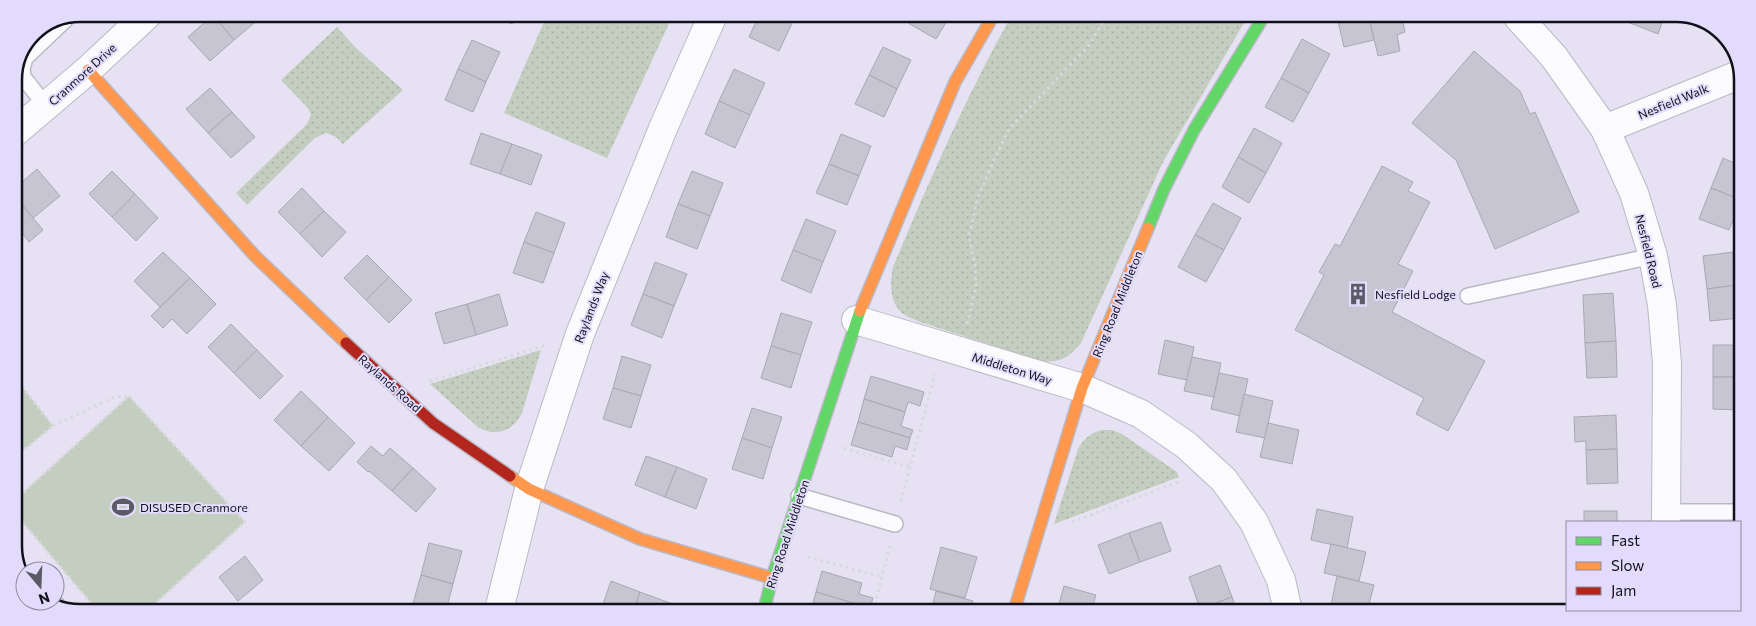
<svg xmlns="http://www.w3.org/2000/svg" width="1756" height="626" font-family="Commissioner,sans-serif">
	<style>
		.grass { fill: url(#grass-dots) }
		.pitch { fill: #c4cec0 }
		.building { fill: #c8c5d2; stroke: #aaa7b4 }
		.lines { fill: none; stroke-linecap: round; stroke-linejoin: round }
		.lane-casing { stroke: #bbb8c6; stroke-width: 18 }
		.street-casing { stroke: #bbb8c6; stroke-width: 30 }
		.fast-casing { stroke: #bbb8c6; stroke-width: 14 }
		.slow-casing { stroke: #bbb8c6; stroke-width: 14 }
		.jam-casing { stroke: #bbb8c6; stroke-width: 14 }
		.path { stroke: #d9d8dd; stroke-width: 3; stroke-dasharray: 2.5 4; stroke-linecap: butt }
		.lane { stroke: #fbfbfd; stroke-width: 15 }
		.street { stroke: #fbfbfd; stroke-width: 28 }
		.fast { stroke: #63d668; stroke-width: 11 }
		.slow { stroke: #ff974d; stroke-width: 11 }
		.jam { stroke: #b3261e; stroke-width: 11 }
		.labels { text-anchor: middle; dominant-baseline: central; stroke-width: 4; stroke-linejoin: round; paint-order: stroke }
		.street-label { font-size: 12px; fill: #12101a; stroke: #e2dbfb }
		.poi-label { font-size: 12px; fill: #12101a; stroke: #e2dbfb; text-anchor: start }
		.rim { fill: none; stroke: #12101a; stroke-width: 2.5 }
	</style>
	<defs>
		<pattern id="grass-dots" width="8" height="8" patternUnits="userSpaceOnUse" patternTransform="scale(1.25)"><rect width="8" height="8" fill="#c4cec0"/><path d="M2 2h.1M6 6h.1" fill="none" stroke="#a7b0a4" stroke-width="1.8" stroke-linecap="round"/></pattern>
	</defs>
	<rect width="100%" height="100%" fill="#e6e2f4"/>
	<g class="grass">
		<polygon points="547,15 673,15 607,158 504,113"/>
		<path d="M 1011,16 L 1248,16 L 1163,162 L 1081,343 C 1068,358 1064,361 1043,362 L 920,322 C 914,319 907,317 902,313 C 889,302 890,282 893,267 C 929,181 966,97 1011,16 Z"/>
		<polygon points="337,27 355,47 403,90 343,144 336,137 326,133 315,138 247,205 236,193 307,124 311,115 308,108 281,80"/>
		<path d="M 541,350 L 522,413 C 513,431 497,437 479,428 L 430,384 Z"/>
		<path d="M 1101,430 L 1112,430 L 1122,434 L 1177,472 L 1179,477 L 1054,524 L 1078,449 C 1084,438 1090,434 1101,430 Z"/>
	</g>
	<g class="pitch">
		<polygon points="14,376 53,426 14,458"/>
		<polygon points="129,396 245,522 149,609 96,609 14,512 14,501"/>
	</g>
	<g class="building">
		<polygon points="214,14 254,14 259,19 234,40 213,15"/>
		<polygon points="213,15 234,40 210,61 188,37"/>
		<polygon points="490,15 516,15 512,24"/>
		<polygon points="759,15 786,15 794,19 779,51 749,37"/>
		<polygon points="913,16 950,16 936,39 908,23"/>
		<polygon points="1341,16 1369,17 1374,40 1344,47 1337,17"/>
		<polygon points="1369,17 1402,17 1405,32 1397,35 1400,51 1378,56"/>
		<polygon points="1627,17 1664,17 1658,34 1625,21"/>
		<polygon points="1302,39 1330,54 1309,93 1281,78"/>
		<polygon points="472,40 500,52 486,82 458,69"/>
		<polygon points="883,47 911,60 897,89 869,75"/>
		<polygon points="1474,51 1520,91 1530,114 1535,112 1579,212 1495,249 1456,160 1412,123"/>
		<polygon points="458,69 486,82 473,112 445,100"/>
		<polygon points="734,69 765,83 750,115 719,101"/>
		<polygon points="869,75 897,89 884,117 855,104"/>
		<polygon points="1281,78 1309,93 1293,122 1265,107"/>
		<polygon points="210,88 232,112 208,133 186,109"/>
		<polygon points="719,101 750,115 735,148 705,134"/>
		<polygon points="232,112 255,137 231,158 208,133"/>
		<polygon points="1254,128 1282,143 1266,173 1238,157"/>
		<polygon points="481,133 512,144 500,174 470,164"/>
		<polygon points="841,134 871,146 859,176 829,164"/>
		<polygon points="512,144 542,155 531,185 500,174"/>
		<polygon points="1238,157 1266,173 1249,203 1222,187"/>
		<polygon points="1723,158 1741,166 1741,200 1711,188"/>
		<polygon points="829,164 859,176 847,205 816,193"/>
		<polygon points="1382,166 1413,182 1408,191 1430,202 1398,264 1413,271 1392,312 1485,361 1448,431 1416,414 1424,398 1295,330 1324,275 1319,272 1335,244 1340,246"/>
		<polygon points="37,169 60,196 33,218 14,195 14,189"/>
		<polygon points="112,171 135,194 112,217 89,194"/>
		<polygon points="692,171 723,183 710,216 678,204"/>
		<polygon points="302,188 324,211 300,234 278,212"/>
		<polygon points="1711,188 1741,200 1729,230 1699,219"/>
		<polygon points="135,194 158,218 136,241 112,217"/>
		<polygon points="14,195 43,230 29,242 19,229 14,234"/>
		<polygon points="1213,203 1241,218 1224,250 1195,235"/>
		<polygon points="678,204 710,216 697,249 666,237"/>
		<polygon points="324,211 346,232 322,257 300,234"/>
		<polygon points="536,212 565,223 554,253 524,242"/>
		<polygon points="806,219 836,231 823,262 793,250"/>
		<polygon points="1195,235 1224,250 1206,282 1178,267"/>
		<polygon points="524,242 554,253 543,283 513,273"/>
		<polygon points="793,250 823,262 811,293 781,280"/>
		<polygon points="163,252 190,278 160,307 134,281"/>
		<polygon points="1733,252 1736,285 1707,289 1703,256"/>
		<polygon points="367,255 389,277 366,300 344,278"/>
		<polygon points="655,262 687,274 674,306 643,294"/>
		<polygon points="389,277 412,300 389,323 366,300"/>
		<polygon points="190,278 216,304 187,334 172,319 163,328 151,316"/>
		<polygon points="1736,285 1740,318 1710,321 1707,289"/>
		<polygon points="1613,293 1616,341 1585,343 1583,295"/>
		<polygon points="499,294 508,325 476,335 467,304"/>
		<polygon points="643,294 674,306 662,338 631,325"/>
		<polygon points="467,304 476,335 444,344 435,313"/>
		<polygon points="781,313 812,322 801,355 771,346"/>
		<polygon points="231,324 257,350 234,373 208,347"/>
		<polygon points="1165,340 1194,347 1187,380 1158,374"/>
		<polygon points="1616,341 1617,377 1587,378 1585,343"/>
		<rect x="1713" y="345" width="27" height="32"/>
		<polygon points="771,346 801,355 791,388 761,378"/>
		<polygon points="257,350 283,376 260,399 234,373"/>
		<polygon points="622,356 651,365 641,396 613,388"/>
		<polygon points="1192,357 1221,363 1214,397 1184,391"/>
		<polygon points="1219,373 1248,379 1240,416 1211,409"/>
		<polygon points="871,376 924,392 920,406 908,402 905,412 864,399"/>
		<polygon points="1713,377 1740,377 1740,410 1713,409"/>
		<polygon points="613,388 641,396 631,428 603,419"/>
		<polygon points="301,391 328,417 301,446 274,420"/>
		<polygon points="1244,394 1273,401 1265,438 1236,432"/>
		<polygon points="864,399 905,412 901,426 913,430 910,438 858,422"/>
		<polygon points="752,408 782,417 772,448 742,438"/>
		<polygon points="1616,415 1617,449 1586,450 1586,441 1575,442 1574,417"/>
		<polygon points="328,417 355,443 329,471 301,446"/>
		<polygon points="858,422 910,438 907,450 895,446 892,457 851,445"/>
		<polygon points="1268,423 1299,430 1292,464 1260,457"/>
		<polygon points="742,438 772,448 763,479 732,469"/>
		<polygon points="371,446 383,456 390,448 413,468 392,491 369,471 368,472 357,462"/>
		<polygon points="1617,449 1618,483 1587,484 1586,450"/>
		<polygon points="646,456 677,467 665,497 635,485"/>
		<polygon points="677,467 707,479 696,509 665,497"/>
		<polygon points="413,468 436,489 416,512 392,491"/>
		<polygon points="1317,509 1353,517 1347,548 1311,540"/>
		<rect x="1584" y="511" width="33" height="11"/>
		<polygon points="1161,522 1171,551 1140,562 1129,533"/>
		<polygon points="1129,533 1140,562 1109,574 1098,545"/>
		<polygon points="429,543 462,551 453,584 421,575"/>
		<polygon points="1331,544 1366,552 1359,581 1324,573"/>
		<polygon points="941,547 977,557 965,598 930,589"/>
		<polygon points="245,556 263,580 238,601 219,577"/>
		<polygon points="1220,565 1232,597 1200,609 1189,577"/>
		<polygon points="822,571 862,583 859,594 873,598 870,608 816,592"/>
		<polygon points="421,575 453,584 446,610 422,610 412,607"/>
		<polygon points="1337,576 1374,585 1367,612 1331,605"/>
		<polygon points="611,581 640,592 634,610 601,610"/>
		<polygon points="1064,586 1096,595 1091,611 1057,611"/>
		<polygon points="55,589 66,603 59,609 48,601 55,601"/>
		<polygon points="936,591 973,601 970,611 931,611"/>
		<polygon points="640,592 670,603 667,610 634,610"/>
		<polygon points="816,592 870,608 869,611 811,610"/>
		<polygon points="1232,597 1237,611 1201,611 1200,609"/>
	</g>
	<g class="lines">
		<g class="lane-casing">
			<g id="lane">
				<polyline points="46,106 23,77 22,69 25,58 65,20"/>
				<polyline points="1468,296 1653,256"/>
				<polyline points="799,496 895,524"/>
				<polyline points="1666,512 1739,512"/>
			</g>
		</g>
		<g class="street-casing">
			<g id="street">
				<polyline points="1518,17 1554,57 1605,129 1634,193 1653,256 1662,305 1667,363 1666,522"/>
				<polyline points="1605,129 1741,74"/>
				<polyline points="14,133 88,70 148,14"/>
				<polyline points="856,320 1082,388 1141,414 1186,445 1224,480 1254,522 1281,580 1288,611"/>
				<polyline points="499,610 529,489 580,334 664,126 713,15"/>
				<polyline points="1665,612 1665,610"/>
			</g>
		</g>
		<g class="fast-casing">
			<g id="fast">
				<polyline points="1148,228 1164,189 1194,130 1264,16"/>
				<polyline points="764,610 772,578 860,311"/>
			</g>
		</g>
		<g class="slow-casing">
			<g id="slow">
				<polyline points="88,70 255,256 346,343"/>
				<polyline points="860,311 955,82 993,16"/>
				<polyline points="510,476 529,489 640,539 772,578"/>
				<polyline points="1014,611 1082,388 1148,228"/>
			</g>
		</g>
		<g class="jam-casing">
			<polyline id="jam" points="346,343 433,423 510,476"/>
		</g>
		<g class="path">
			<polyline points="967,324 976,287 975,266 969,235 978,197 995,158 1009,129 1089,45 1106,16"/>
			<polyline points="14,376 53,426 14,458"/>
			<polyline points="430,381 546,345"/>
			<polyline points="129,396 245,522 149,609"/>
			<polyline points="53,426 114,397 128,396"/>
			<polyline points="844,448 910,467"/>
			<polyline points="14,501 129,396"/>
			<polyline points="901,501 935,374"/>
			<polyline points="14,512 96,609"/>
			<polyline points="1072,522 1181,481"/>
			<polyline points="808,557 882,577"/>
			<polyline points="873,611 890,546"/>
		</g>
		<use href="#lane" class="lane"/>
		<use href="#street" class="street"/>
		<use href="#fast" class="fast"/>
		<use href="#slow" class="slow"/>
		<use href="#jam" class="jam"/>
	</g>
	<defs>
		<g id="building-bare" transform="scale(1.725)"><path d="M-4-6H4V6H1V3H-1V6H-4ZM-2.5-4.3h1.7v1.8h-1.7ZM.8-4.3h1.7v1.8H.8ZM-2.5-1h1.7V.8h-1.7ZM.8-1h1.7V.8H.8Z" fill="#5c5a66" stroke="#e2dbfb" stroke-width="2.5" paint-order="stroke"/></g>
		<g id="stadium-bare" transform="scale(1.725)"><path d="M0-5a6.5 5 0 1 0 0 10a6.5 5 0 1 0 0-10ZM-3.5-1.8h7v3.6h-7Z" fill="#5c5a66" stroke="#e2dbfb" stroke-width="2.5" paint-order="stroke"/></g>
	</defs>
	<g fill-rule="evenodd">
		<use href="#building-bare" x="1358" y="294"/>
		<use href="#stadium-bare" x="123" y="507"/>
	</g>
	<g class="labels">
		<g class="street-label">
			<text transform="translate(82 74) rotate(-42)">Cranmore Drive</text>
			<text transform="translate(1673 101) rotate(-22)">Nesfield Walk</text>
			<text transform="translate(1649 251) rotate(76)">Nesfield Road</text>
			<text transform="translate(1117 304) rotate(-68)">Ring Road Middleton</text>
			<text transform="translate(591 307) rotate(-69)">Raylands Way</text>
			<text transform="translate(1012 368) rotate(17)">Middleton Way</text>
			<text transform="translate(390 383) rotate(42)">Raylands Road</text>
			<text transform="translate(787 534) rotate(-72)">Ring Road Middleton</text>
		</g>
		<g class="poi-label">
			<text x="1375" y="294">Nesfield Lodge</text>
			<text x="140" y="507">DISUSED Cranmore</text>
		</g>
	</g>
	<path d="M0 0H1756V626H0ZM80 22H1676A58 58 0 0 1 1734 80V546A58 58 0 0 1 1676 604H80A58 58 0 0 1 22 546V80A58 58 0 0 1 80 22Z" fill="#e2dbfb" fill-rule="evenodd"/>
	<path class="rim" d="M80 22H1676A58 58 0 0 1 1734 80V546A58 58 0 0 1 1676 604H80A58 58 0 0 1 22 546V80A58 58 0 0 1 80 22Z"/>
	<rect x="1566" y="521" width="175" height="90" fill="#e2dbfb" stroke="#8f8aa1"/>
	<rect x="1576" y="537" width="25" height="8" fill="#63d668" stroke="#8f8aa1"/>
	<text x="1611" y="546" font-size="15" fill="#12101a">Fast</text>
	<rect x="1576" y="562" width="25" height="8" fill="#ff974d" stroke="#8f8aa1"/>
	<text x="1611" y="571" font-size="15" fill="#12101a">Slow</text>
	<rect x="1576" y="587" width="25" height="8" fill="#b3261e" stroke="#8f8aa1"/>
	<text x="1611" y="596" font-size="15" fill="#12101a">Jam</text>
	<g transform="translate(40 586) rotate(161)"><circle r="24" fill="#e2dbfb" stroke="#8f8aa1"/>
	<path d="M0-4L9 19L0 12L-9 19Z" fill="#5c5a66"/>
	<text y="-8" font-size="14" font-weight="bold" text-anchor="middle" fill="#12101a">N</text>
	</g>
</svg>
